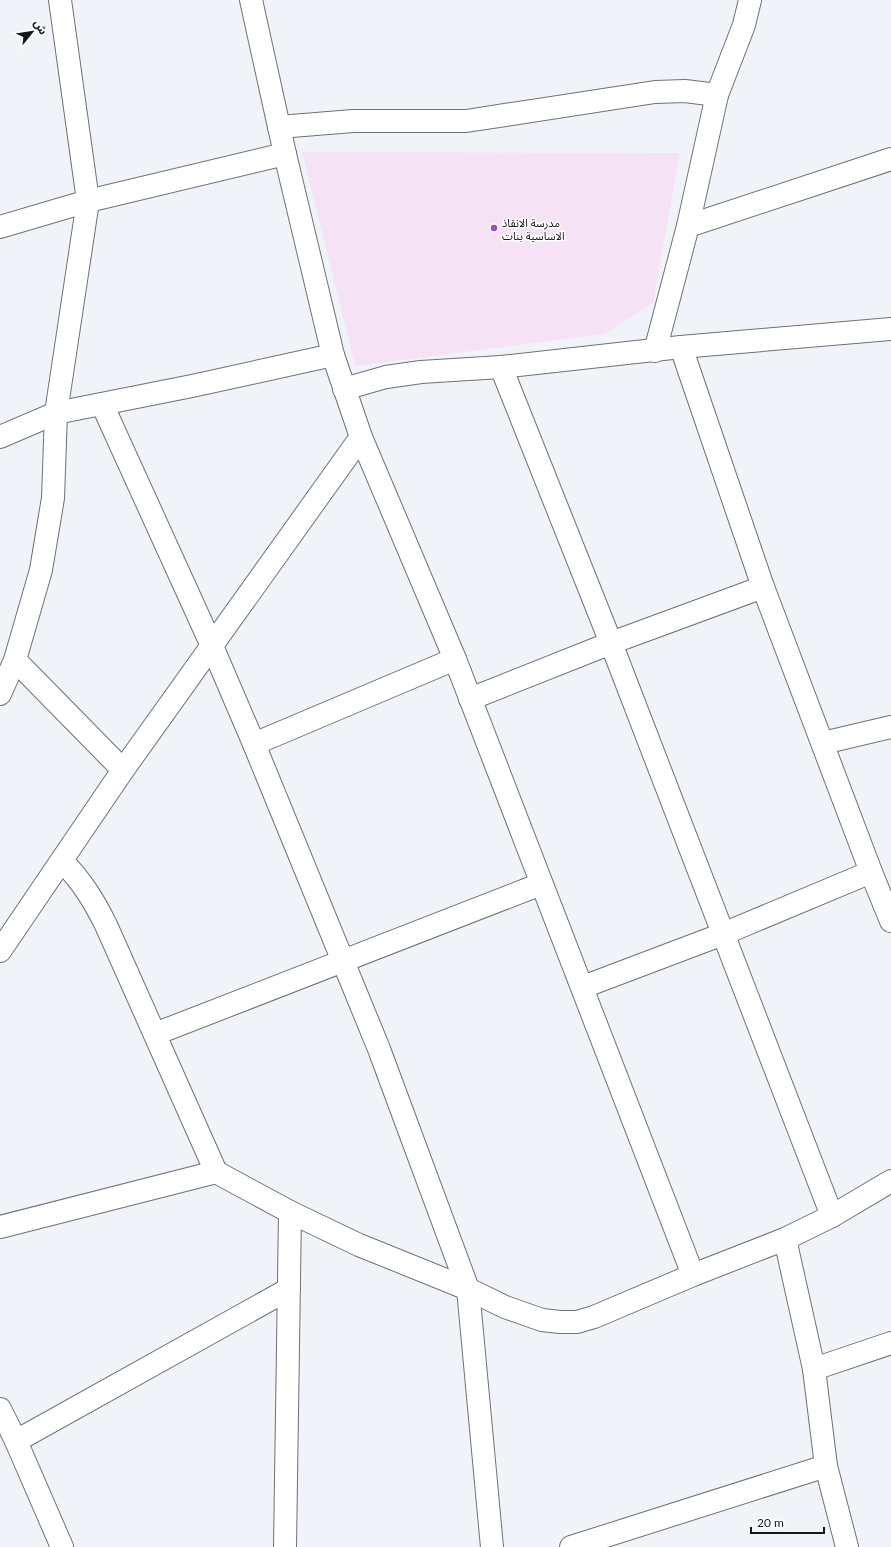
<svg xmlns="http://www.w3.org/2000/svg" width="891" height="1547" font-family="Lato,'Noto Sans Arabic',sans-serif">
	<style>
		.education { fill: #f5e3f5 }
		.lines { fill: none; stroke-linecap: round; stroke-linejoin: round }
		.street-casing { stroke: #6d7175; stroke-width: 24 }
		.street { stroke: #fff; stroke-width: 22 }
		.poi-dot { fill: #984dbf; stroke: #fff; stroke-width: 1.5 }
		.labels { text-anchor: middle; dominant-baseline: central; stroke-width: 3; stroke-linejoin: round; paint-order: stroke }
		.poi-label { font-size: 11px; fill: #151618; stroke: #fff; text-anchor: start }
	</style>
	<rect width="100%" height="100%" fill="#f0f4f8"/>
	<polygon class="education" points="302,152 680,153 653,303 605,334 355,366"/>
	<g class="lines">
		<g class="street-casing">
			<g id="street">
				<polyline points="279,127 353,121 466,121 655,92 685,91 717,95"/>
				<polyline points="688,226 891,159"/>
				<polyline points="0,227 88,201 285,154"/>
				<polyline points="681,347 763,587 871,872 891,921"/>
				<polyline points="655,351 688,226 717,95 744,25 750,0"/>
				<polyline points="501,367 611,643 832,1216"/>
				<polyline points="344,389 386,377 421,372 501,367 681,347 891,329"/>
				<polyline points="102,404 212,646 254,744 379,1049 468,1289 492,1547"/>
				<polyline points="0,437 56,413 192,386 333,355"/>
				<polyline points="361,437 455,659 693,1275"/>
				<polyline points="15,660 123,770"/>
				<polyline points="0,694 15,660 41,570 53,498 56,413 88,201 60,0"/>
				<polyline points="470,699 611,643 763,587"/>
				<polyline points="823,743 891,727"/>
				<polyline points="254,744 455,659"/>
				<path d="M 62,861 C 82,881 94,901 106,925 L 216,1172"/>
				<polyline points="0,951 123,770 361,437 333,355 285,154 251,0"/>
				<polyline points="583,987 723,934 871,872"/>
				<polyline points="155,1034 541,884"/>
				<polyline points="0,1227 216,1172 290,1212 359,1245 468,1289 505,1307 542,1320 560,1322 577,1322 594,1317 693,1275 785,1239 832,1216 891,1181"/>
				<polyline points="785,1239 814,1369 826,1466 847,1547"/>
				<polyline points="814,1369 891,1343"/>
				<polyline points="0,1409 16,1441 62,1547"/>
				<polyline points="16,1441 289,1289"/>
				<polyline points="285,1547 290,1212"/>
				<polyline points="571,1547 826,1466"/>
			</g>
		</g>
		<use href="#street" class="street"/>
	</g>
	<circle class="poi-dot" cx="494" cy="228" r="4"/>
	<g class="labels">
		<g class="poi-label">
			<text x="502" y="222">مدرسة الانقاذ<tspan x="502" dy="13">الاساسية بنات</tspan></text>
		</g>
	</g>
	<g transform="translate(32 32) rotate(60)" stroke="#ffffff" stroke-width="3" paint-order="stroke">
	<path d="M0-3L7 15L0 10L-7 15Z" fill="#151618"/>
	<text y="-6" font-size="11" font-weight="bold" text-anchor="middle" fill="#151618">ش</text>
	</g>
	<path d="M751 1527v6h73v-6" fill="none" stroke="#151618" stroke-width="2"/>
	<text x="757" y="1527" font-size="12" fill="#151618" stroke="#ffffff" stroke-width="3" paint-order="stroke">20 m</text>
</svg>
